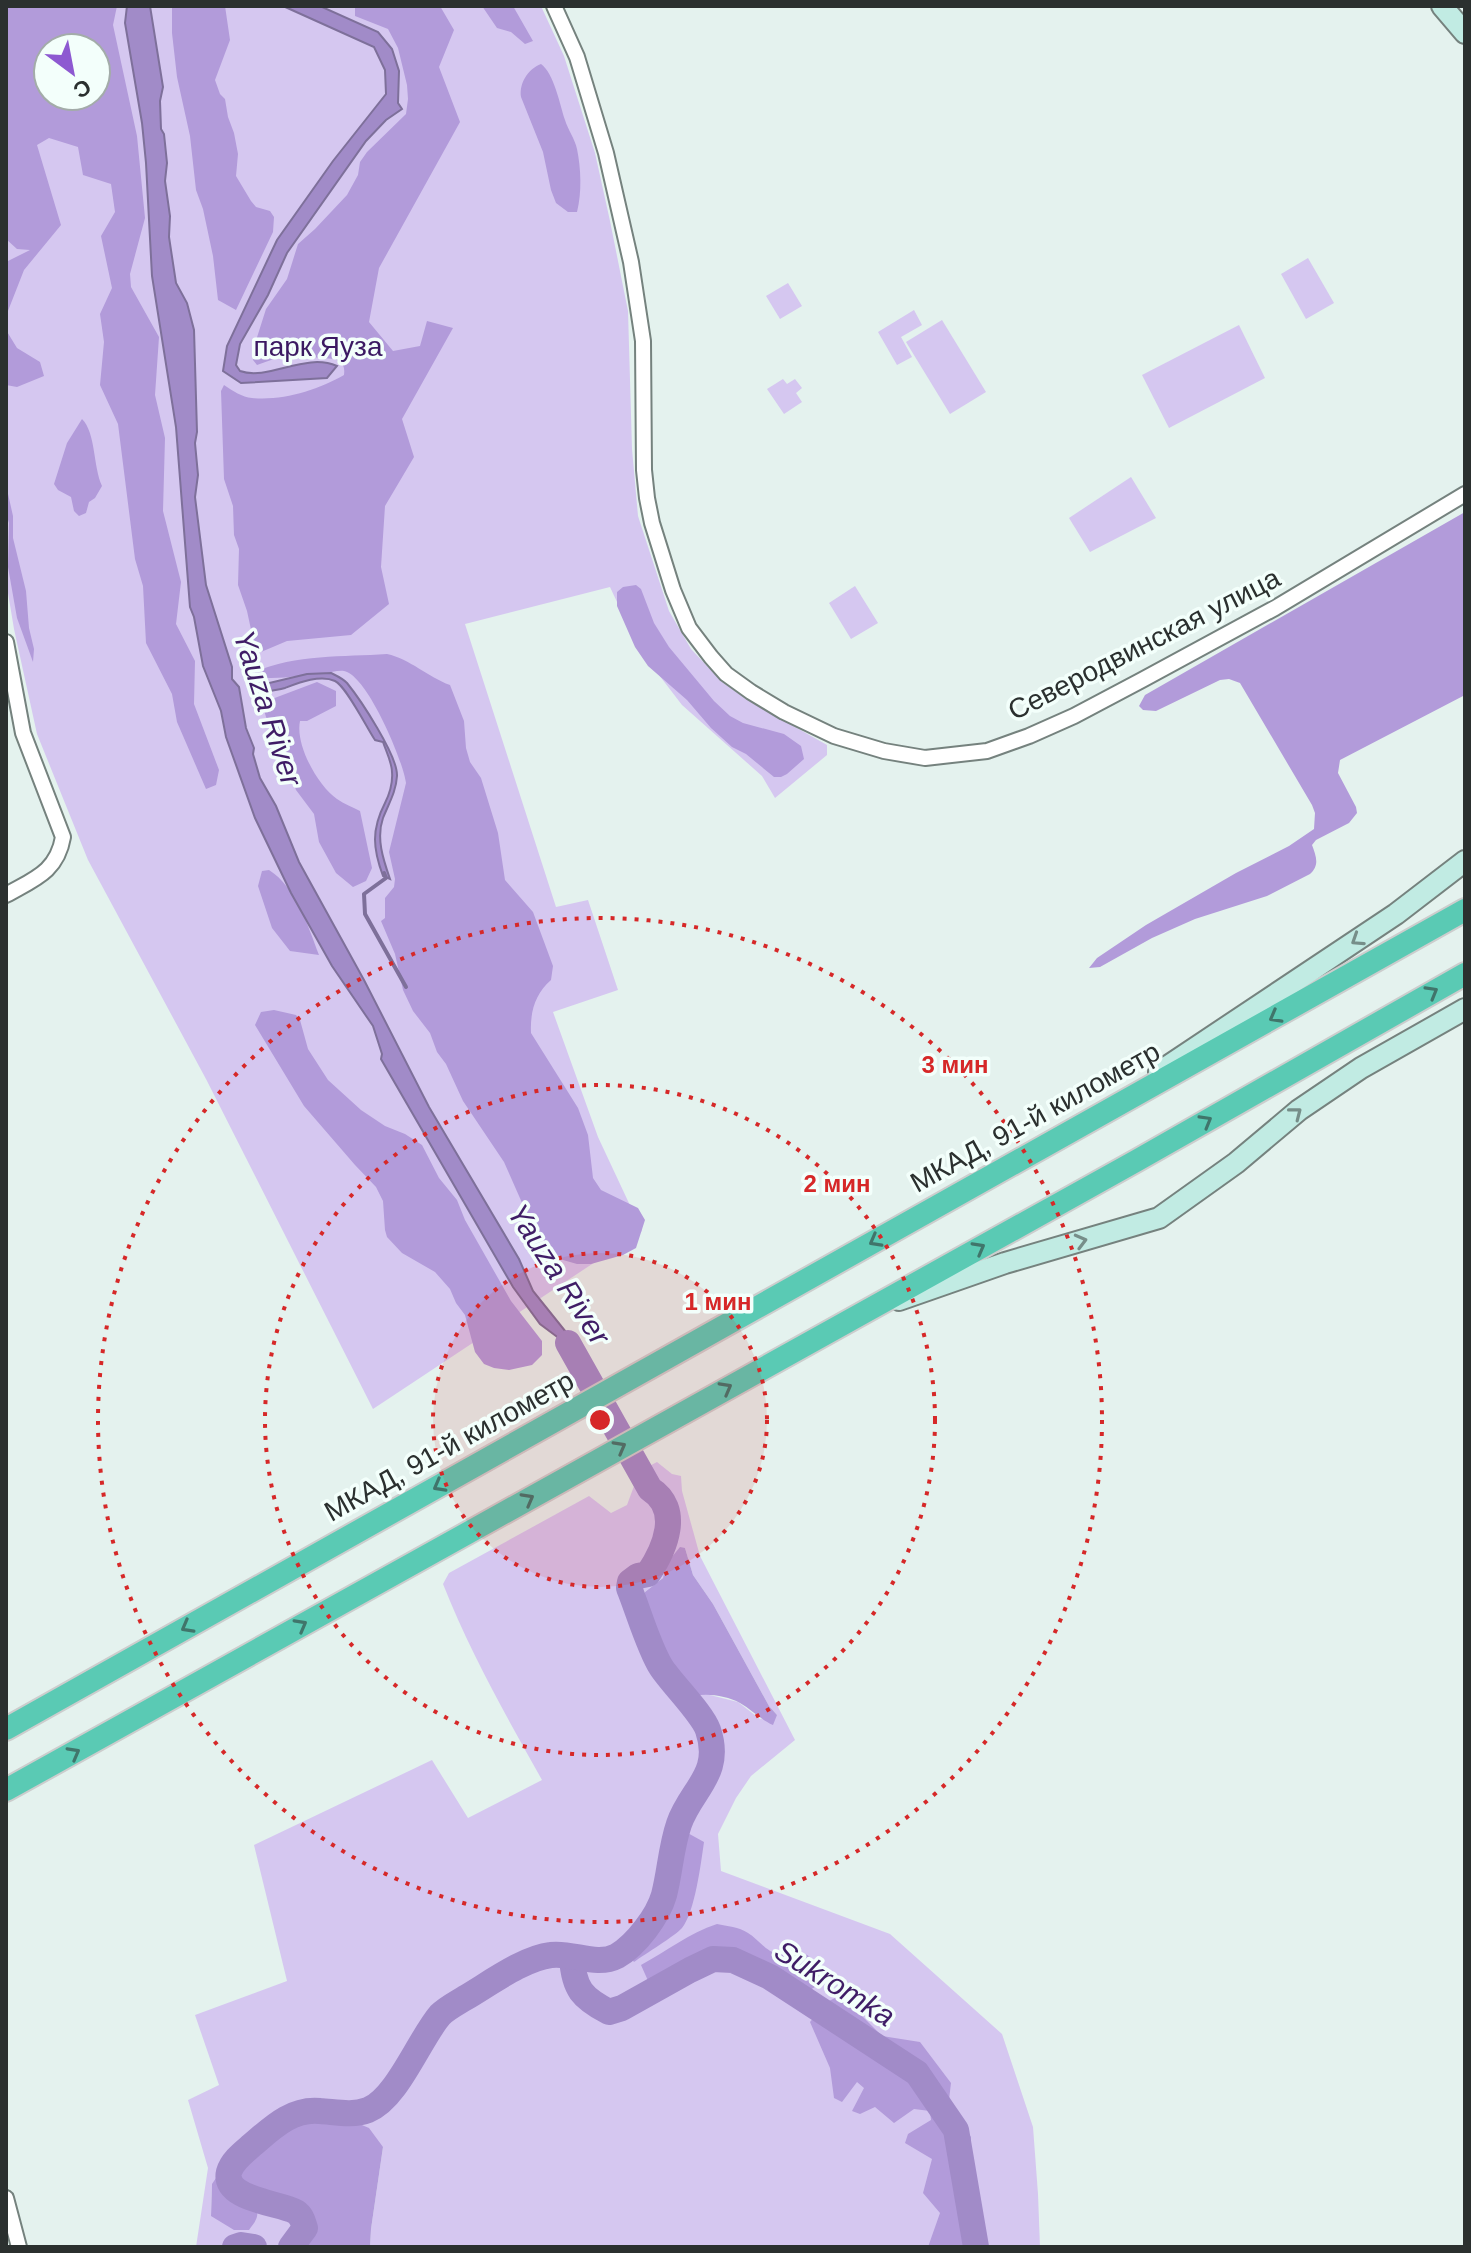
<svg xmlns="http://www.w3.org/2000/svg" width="1471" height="2253" font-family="Arial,sans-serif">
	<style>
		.green { fill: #d5c7f0; fill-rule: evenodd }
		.forest { fill: #b29bda; fill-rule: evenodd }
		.water { fill: #a18bc8; stroke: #7e709a; stroke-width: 2 }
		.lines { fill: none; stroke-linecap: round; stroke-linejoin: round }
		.stream { stroke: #7e709a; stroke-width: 4 }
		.river { stroke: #a18bc8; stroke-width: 26 }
		.minor-casing { stroke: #75827e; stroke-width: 18 }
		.secondary-casing { stroke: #75827e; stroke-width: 24 }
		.trunk-casing { stroke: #cccdcd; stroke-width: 26 }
		.minor { stroke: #fff; stroke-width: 14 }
		.secondary { stroke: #c1ebe3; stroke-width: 20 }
		.trunk { stroke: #5acab4; stroke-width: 22 }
		.oneway { stroke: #768e89 }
		.oneway2 { stroke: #40756b }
		.ring { fill: none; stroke: #d62828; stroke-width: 4; stroke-dasharray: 4 8 }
		.labels { text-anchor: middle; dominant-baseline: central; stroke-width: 7; stroke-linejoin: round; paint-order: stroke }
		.park-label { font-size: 28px; fill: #3b1962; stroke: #f3fffb }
		.street-label { font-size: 28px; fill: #2b302f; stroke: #f3fffb }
		.water-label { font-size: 30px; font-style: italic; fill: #3f1d66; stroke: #f3fffb }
		.centre { fill: #d62828; stroke: #f3fffb; stroke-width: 4 }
		.ring-label { font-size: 24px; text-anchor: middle; font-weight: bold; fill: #d62828; stroke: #f3fffb; stroke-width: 7; stroke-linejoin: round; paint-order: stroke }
	</style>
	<rect width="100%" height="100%" fill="#e4f2ee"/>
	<g class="green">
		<path d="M 6,6 L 541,6 L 564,56 L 595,153 L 610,221 L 628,311 L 632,449 L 638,516 L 669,611 L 691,649 L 722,682 L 749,701 L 827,745 L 827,755 L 775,798 L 762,776 L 682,705 L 639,649 L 610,587 L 465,624 L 556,907 L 588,900 L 618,990 L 553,1012 L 598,1137 L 642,1231 L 373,1409 L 206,1079 L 88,860 L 37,734 L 14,629 L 6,581 ZM 48,48 L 96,48 L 96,96 L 48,96 Z"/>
		<polygon points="1308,258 1334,303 1306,319 1281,274"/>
		<polygon points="788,283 802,306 780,319 766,296"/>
		<polygon points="914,310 922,325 901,337 912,357 897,365 878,332"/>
		<polygon points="942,320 986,392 950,414 906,342"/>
		<polygon points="1239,325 1265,378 1169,428 1142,375"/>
		<polygon points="783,379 787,384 795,379 802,388 796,393 802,402 784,414 767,389"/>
		<polygon points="1131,477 1156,518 1090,552 1069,518"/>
		<polygon points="855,586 878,623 851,639 829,603"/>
		<path d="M 657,1462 L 672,1474 L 681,1476 L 682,1491 L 700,1556 L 795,1740 L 751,1776 L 736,1798 L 718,1834 L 721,1871 L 890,1934 L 1002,2034 L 1033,2127 L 1038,2194 L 1040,2247 L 370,2247 L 371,2229 L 383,2147 L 296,2120 C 272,2136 252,2152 235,2175 L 256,2194 L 300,2206 L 312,2219 L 311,2232 L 299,2247 L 196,2247 L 208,2168 L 188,2100 L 219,2085 L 195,2015 L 287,1981 L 254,1845 L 432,1760 L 468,1818 L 542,1780 C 506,1716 470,1652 443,1584 L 449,1573 L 589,1496 L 611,1513 L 627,1505 L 634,1486 L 630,1476 ZM 685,1548 L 693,1575 L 713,1604 L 769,1706 L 777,1715 L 760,1719 L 738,1702 L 706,1694 L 645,1592 L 663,1578 ZM 212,2184 C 228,2189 230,2199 245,2207 L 211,2216 Z"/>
	</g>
	<g class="forest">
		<path d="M 6,6 L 117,6 L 113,25 L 137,136 L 145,218 L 130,274 L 131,287 L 159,337 L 155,395 L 165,438 L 163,511 L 181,582 L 176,624 L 195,661 L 194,704 L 219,770 L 216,785 L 206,789 L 177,722 L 172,694 L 146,643 L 143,586 L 135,559 L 118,424 L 100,385 L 104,342 L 100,314 L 112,288 L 101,236 L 115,212 L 111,184 L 83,175 L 78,147 L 49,138 L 37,145 L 61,225 L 24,270 L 6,316 L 6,262 L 30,250 L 17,249 L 6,239 ZM 48,48 L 96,48 L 96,96 L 48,96 Z"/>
		<polygon points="172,6 225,6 230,40 215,80 220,94 225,99 228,117 234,133 238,154 236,176 251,201 256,207 270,211 274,217 273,232 236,310 218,300 213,256 203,209 196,190 190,136 177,77 172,33"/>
		<path d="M 355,6 L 440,6 L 454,30 L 439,67 L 460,122 L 379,268 L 369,322 L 393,351 L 420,346 L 427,321 L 453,328 L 402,419 L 414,457 L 385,506 L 381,567 L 389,604 L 351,635 L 287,641 L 261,652 L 255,648 L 247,611 L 238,585 L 239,549 L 234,535 L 233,506 L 224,479 L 221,391 L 224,385 C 233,391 242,397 252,398 C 283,401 318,390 344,375 C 345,366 343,363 335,359 L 285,355 L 257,365 L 253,360 L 252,353 L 266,309 L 287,279 L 298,244 L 315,229 L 347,195 L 358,175 L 360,162 L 367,152 L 406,114 L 408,99 L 407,85 L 398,48 L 388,29 L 355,16 Z"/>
		<polygon points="482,6 513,6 533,41 525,44 511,32 497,28"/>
		<path d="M 541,64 C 554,73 560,105 565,120 C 568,130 575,139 577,149 C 581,168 582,193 577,212 L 568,212 L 556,203 L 551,190 L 543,152 L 521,97 C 519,83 528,69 541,64 Z"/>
		<polygon points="6,330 17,348 40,362 44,376 17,387 6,385"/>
		<path d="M 82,419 C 96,433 93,466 102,486 L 95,498 L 89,502 L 86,513 L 79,516 L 74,511 L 71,497 L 58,490 L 54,484 L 67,443 Z"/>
		<polygon points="6,485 13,516 13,538 26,591 29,628 34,649 33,662 17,618 8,567 9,523 6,513"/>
		<path d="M 1465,512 L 1465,695 L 1340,760 L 1338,773 L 1356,807 L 1357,813 L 1349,823 L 1316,840 L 1312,845 C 1316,856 1320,865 1310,874 L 1267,896 L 1195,919 L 1152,938 L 1100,967 L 1089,968 L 1097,958 L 1146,925 L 1236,873 L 1289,846 L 1314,829 L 1315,813 L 1312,805 L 1240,683 L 1229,679 L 1220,680 L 1156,711 L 1143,710 L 1139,706 L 1145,695 Z"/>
		<polygon points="636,585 641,589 654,623 669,647 714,701 730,716 743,723 784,734 801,746 804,759 787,774 781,777 774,777 746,754 732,747 711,728 687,700 648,666 635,647 617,606 617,592 623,587"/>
		<path d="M 387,654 C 410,659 428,677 450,685 L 464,721 L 466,748 L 470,762 L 481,778 L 498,833 L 505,880 L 533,912 L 553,966 L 551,980 C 535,994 530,1012 531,1033 L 578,1108 L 588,1135 L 593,1178 L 601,1190 L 638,1208 L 645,1220 L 636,1248 L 623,1255 L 591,1264 L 577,1264 L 563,1260 L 550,1252 L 523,1205 L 504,1162 L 463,1101 L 446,1064 L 437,1052 L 430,1033 L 413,1011 L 403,990 L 395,954 L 381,921 L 385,918 L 385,898 L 394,887 L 395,879 L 389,852 L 406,783 C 403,760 367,675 344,671 C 338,670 330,673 325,673 C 302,675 279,680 256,677 L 255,672 C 295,654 344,657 387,654 Z"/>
		<path d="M 317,682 L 336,691 L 336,706 L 307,721 L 300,721 C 295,745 318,786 337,799 C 344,804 353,807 360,811 L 372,868 L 366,881 L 353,887 L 336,873 L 319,842 L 314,814 L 296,790 L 289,770 L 274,746 L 275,730 L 266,717 L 264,710 L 266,703 L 272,699 Z"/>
		<path d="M 269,870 C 296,887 308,926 319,955 L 290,951 L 272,928 L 258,886 L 262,871 Z"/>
		<polygon points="274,1010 296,1015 300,1020 308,1049 328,1080 361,1110 385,1126 405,1134 422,1145 439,1178 457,1200 465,1220 511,1301 542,1341 542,1355 532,1365 509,1370 494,1368 484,1364 475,1352 465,1315 456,1303 450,1289 435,1272 402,1253 387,1237 385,1230 383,1201 376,1187 355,1165 304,1106 255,1025 261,1012"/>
		<path d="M 680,1547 L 685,1548 L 693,1575 L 713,1604 L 769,1706 L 777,1715 L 773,1725 C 760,1719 752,1710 740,1703 C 727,1696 708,1693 694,1696 L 667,1664 L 644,1605 L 645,1592 L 663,1578 L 667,1563 Z"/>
		<path d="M 684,1831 L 704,1842 C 701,1863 695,1912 682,1928 C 675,1936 645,1954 634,1962 L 628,1954 L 660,1921 L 675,1888 Z"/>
		<path d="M 717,1924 C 727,1926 739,1927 748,1933 C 758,1939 766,1952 779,1954 C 800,1958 798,1944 819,1965 L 818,1985 L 807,1992 C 781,1975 751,1950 717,1952 C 701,1953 665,1975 649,1983 L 641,1965 C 667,1951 689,1933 717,1924 Z"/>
		<polygon points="841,1995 882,2036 920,2042 951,2083 948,2108 971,2137 971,2146 954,2164 954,2181 973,2202 959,2223 988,2247 928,2247 940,2213 923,2193 932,2159 905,2143 908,2134 931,2120 930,2111 914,2109 894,2123 875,2107 860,2114 852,2111 864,2088 857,2082 842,2102 834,2098 830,2068 810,2022 827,2002"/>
		<path d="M 296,2120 L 350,2120 L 369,2128 L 383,2147 L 371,2229 L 370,2247 L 299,2247 L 311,2232 L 312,2219 C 308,2215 303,2208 298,2206 C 273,2193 254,2200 234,2175 C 252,2152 272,2136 296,2120 Z"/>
		<path d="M 216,2178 L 220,2178 C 227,2196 237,2206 256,2208 C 260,2217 254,2223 249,2230 L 234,2230 L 211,2216 L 212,2184 Z"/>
	</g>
	<g class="water">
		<polygon points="127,6 150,6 163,87 160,101 161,129 164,134 167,163 165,181 170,216 169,237 176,283 187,303 194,330 197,432 195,443 198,475 195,497 206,585 232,667 232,679 239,687 246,728 254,748 253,754 260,778 276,806 299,862 364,980 429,1107 519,1259 533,1291 578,1347 580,1357 589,1370 576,1377 573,1365 566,1357 560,1339 540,1324 513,1287 381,1059 382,1054 373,1026 332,966 291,893 255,818 226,737 221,711 203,666 194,617 190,607 176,427 152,276 146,163 142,123 125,23"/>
		<path d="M 283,6 L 320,6 L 378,32 L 392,49 L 399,71 L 398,103 L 402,109 L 386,120 L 366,141 L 287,253 L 268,295 L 240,344 L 236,365 L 240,371 C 269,381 305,352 337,366 L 327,378 L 241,383 L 223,371 L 227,346 L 277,240 L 333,161 L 386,94 L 385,70 L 374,47 Z"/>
		<path d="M 331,673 C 337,676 342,678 347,683 C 360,699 398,756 397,776 C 396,792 389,803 383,818 C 376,838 383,859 390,879 L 383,876 C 373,849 371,830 385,803 C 390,793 393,784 392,772 C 392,763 386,751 383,742 L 375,740 C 367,728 346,686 335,681 C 320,674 298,683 285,688 C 279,690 272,690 266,692 L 265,684 L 307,674 Z"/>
	</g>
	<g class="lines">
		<polyline class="stream" points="384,873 386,878 364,894 365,914 406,987"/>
		<g class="river">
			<path d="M 572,1958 C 574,1989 582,1998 609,2012 L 622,2008 L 690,1970 L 713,1959 L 733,1960 L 770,1977 L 917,2073 L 956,2130 L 976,2247"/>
			<polyline points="235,2247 241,2245 254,2247"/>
			<path d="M 291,2247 L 305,2228 C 303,2222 302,2216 296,2212 C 282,2203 222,2200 229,2172 C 232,2161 244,2152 252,2145 C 272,2128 292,2108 320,2111 C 336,2112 352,2116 368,2110 C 397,2099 420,2038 440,2015 C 447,2008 457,2003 465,1998 C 489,1984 524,1958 551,1955 C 573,1952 596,1967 617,1956 C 636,1945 658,1916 664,1895 C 670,1872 671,1847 679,1824 C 691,1789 723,1774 708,1730 C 702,1713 672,1684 661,1667 C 649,1648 638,1610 629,1588 L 630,1582 L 638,1576 L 648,1574 C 665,1549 682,1509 650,1489 L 568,1343"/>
		</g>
		<g class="minor-casing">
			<g id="minor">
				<polyline points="554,6 577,57 606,153 631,262 643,341 644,470 647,498 652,523 673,590 689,628 711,657 726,674 751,692 784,712 834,736 884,751 925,758 987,751 1029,736 1074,716 1142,680 1275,608 1465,494"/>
				<path d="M 6,642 L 23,733 L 63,837 C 57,872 34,879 6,895"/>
				<polyline points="6,2198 19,2247"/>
			</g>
		</g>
		<g class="secondary-casing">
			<g id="secondary">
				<polyline points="1442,6 1465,33"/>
				<polyline points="1159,1072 1396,914 1465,861"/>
				<polyline points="899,1300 1005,1263 1159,1218 1236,1163 1299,1110 1361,1068 1465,1009"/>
			</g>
		</g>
		<g class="trunk-casing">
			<g id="trunk">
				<polyline points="6,1729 1465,910"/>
				<polyline points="6,1790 1136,1161 1465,974"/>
			</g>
		</g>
		<use href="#minor" class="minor"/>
		<use href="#secondary" class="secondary"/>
		<use href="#trunk" class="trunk"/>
	</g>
	<defs><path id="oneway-chevron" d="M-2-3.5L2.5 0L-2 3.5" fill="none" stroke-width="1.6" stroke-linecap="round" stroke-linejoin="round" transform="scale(2)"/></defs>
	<g class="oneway">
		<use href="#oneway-chevron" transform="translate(1357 940) rotate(147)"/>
		<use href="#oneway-chevron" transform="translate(1296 1113) rotate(-38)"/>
		<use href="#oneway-chevron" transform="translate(1081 1241) rotate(-15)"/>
	</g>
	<g class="oneway2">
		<use href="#oneway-chevron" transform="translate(1432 992) rotate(-30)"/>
		<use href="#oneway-chevron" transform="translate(1275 1017) rotate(151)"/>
		<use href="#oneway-chevron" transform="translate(1206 1121) rotate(-30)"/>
		<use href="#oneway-chevron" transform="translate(875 1241) rotate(151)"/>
		<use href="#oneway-chevron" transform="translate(979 1248) rotate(-29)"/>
		<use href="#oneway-chevron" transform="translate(726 1388) rotate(-29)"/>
		<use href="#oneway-chevron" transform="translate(620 1447) rotate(-29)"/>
		<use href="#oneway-chevron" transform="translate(439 1486) rotate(151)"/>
		<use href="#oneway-chevron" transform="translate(528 1499) rotate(-29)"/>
		<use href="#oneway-chevron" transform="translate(301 1625) rotate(-29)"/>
		<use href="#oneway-chevron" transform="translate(187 1627) rotate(151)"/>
		<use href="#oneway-chevron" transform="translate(74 1753) rotate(-29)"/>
	</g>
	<circle cx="600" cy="1420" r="167" fill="#d62828" fill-opacity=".12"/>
	<g class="ring">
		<circle cx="600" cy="1420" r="167"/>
		<circle cx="600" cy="1420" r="335"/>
		<circle cx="600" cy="1420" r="502"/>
	</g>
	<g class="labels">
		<g class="park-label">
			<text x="318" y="346">парк Яуза</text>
		</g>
		<g class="street-label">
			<text transform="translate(1144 644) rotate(-27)">Северодвинская улица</text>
			<text transform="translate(1035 1117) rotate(-29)">МКАД, 91-й километр</text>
			<text transform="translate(449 1446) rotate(-29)">МКАД, 91-й километр</text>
		</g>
		<g class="water-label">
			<text transform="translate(268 708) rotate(72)">Yauza River</text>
			<text transform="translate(559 1274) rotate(57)">Yauza River</text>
			<text transform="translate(835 1983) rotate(32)">Sukromka</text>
		</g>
	</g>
	<circle cx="600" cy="1420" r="12" class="centre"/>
	<g class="ring-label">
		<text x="955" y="1073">3 мин</text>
		<text x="837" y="1192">2 мин</text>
		<text x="718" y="1310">1 мин</text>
	</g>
	<rect width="1471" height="2253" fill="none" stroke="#2b302f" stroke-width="16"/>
	<g transform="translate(72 72) rotate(148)"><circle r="38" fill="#f3fffb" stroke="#a3aca9" stroke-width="2"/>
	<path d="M0-6L14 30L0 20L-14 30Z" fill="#8d59d1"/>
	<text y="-12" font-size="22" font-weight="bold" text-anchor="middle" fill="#2b302f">С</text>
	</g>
</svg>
